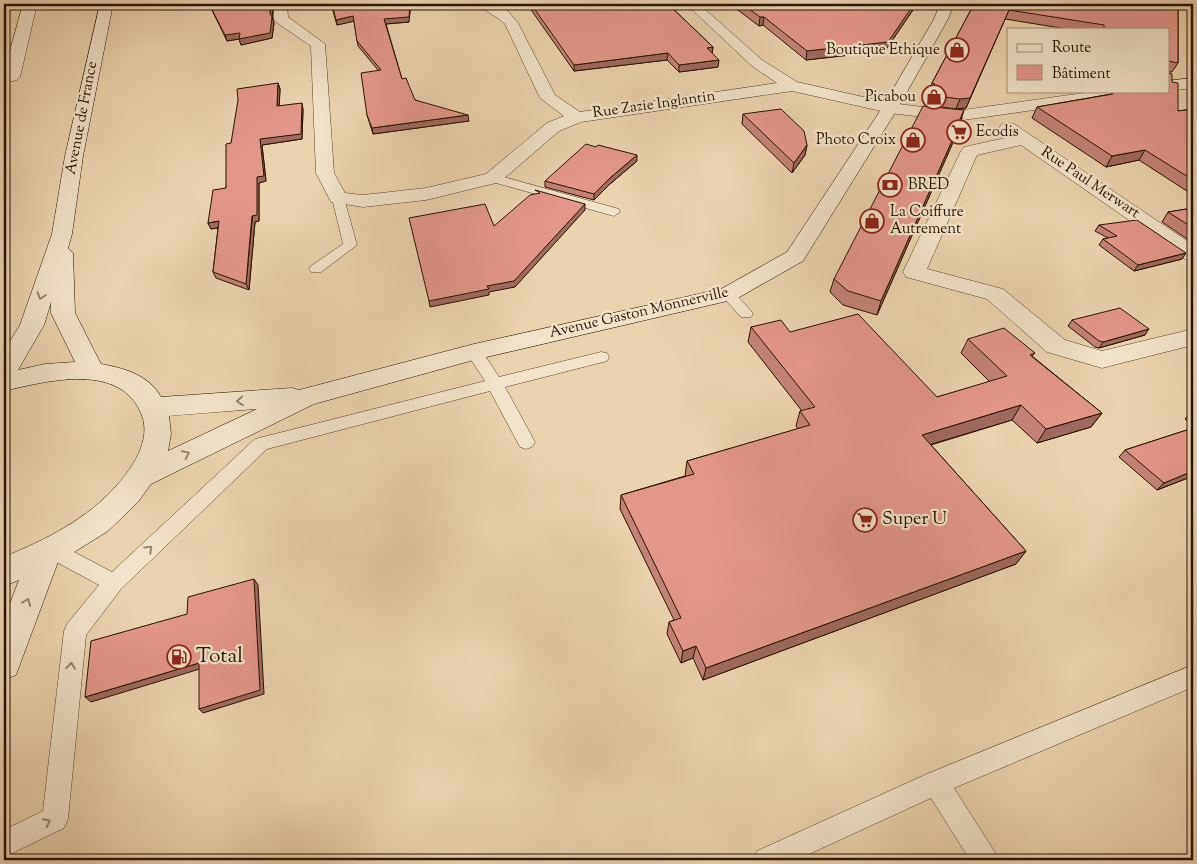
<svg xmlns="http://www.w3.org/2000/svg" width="1197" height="864" font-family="'Sorts Mill Goudy',serif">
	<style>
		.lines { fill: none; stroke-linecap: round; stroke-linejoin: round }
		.lane-casing { stroke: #56442c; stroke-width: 1 }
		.street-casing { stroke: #56442c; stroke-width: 1 }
		.secondary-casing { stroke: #251401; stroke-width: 1 }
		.lane { fill: #f1e3cb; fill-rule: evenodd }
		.street { fill: #f1e3cb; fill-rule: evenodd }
		.secondary { fill: #f1e3cb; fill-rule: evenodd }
		.wall { fill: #c58178; stroke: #251401 }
		.shaded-wall { fill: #a06961; stroke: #251401 }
		.building { fill: #e5968b; stroke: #251401 }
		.oneway { stroke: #958670 }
		.labels { text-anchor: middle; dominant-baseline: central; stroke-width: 4.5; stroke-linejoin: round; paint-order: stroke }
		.far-poi-label { font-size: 15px; fill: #251401; stroke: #f1e3cb; text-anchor: end }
		.far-street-label { font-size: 15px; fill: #251401; stroke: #f1e3cb }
		.poi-label { font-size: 18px; fill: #251401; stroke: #f1e3cb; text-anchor: start }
		.near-poi-label { font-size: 21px; fill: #251401; stroke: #f1e3cb; text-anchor: start }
	</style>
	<rect width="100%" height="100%" fill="#ead4af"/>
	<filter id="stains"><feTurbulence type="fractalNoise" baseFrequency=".004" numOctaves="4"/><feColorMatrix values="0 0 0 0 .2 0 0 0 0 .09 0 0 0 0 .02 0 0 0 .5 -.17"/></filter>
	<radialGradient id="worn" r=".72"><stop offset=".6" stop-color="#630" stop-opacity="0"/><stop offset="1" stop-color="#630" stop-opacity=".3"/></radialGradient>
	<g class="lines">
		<g class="lane-casing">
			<g id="lane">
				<polygon points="493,174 619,209 620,212 614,216 489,181 487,178 489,175"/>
				<polygon points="338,194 344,198 357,245 321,272 311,272 309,269 311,266 343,244 332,198"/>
				<polygon points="728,290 733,291 751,311 753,314 751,317 741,317 723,297 721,294 723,291"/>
				<polygon points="474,347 480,348 499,377 601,352 607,353 609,357 607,361 505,387 535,442 532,447 526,449 520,447 490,391 267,449 121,589 86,635 68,819 64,828 4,857 4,830 43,811 64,631 67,624 99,585 47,557 44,551 47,545 54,542 61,545 112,572 255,439 485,381 466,352 468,348"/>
				<polygon points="1193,665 1193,687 954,788 994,851 998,860 970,860 931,798 796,860 753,860 757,851 927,774"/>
			</g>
		</g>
		<g class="street-casing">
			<g id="street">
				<polygon points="23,4 37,4 20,77 17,80 4,83 4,73"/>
				<path d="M 274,4 L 287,4 L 288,17 L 325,44 L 334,173 L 345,193 L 363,195 L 426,188 L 486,174 L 547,123 L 564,116 L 540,98 L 505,24 C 496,15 483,11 478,4 L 494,4 L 507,10 L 518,23 L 555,95 L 580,112 L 777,83 L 752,66 L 686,4 L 699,4 L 762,60 L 797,82 L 890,103 L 956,111 L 1098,91 L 1142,91 L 1140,94 L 1134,96 L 956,121 L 890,113 L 792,91 L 581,122 L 559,131 L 500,182 L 426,200 L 363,207 L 331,202 L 316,173 L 311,46 L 276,22 L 274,19 Z"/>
				<polygon points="1193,78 1193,88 1168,91 1168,81"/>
				<polygon points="1008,123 1014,124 1193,245 1193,260 1185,259 1021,145 977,155 927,269 1003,289 1065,340 1102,351 1193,329 1193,345 1102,368 1047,352 987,299 906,277 903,272 961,151 964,147 1010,137 999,128 1002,124"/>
			</g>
		</g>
		<g class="secondary-casing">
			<path id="secondary" d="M 100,4 L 113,4 L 83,156 L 72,234 L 68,248 L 73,253 L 75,313 L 101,364 C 124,368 149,375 161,397 L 292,388 L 299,390 L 474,344 L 721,289 L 787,252 L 882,108 L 934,19 L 940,4 L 954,4 L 948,19 L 898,108 L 803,261 L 736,299 L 474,360 L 314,404 L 151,484 L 138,502 L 108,531 L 58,562 L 16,675 L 4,680 L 4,619 L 19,580 L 4,586 L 4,557 C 45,540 88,519 118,484 C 133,467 151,440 142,416 C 122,361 47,381 4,391 L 4,351 L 20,325 L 52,234 L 65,156 ZM 51,302 L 51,313 L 75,362 L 45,364 L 18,370 L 44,325 ZM 257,409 L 168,451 L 171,434 L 169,416 Z"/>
		</g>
		<use href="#lane" class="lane"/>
		<use href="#street" class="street"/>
		<use href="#secondary" class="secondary"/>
	</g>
	<g class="wall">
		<polygon points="209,4 273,4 272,16 274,23 272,38 241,45 239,39 227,41"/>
		<polygon points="331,4 409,22 386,24 402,79 415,100 469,121 373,134 367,115 378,70 358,46 354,21 337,25"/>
		<polygon points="527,4 668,4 713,47 712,53 718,67 679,72 667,60 574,71"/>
		<polygon points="730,4 917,4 885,51 806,60 763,25 759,26"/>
		<polygon points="974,4 1178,4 1178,63 1172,72 1168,72 1168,29 1067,29 1005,19 966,108 956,109 926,105 930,93 928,93 932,83"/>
		<polygon points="1172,82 1178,111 1193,109 1193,195 1139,160 1106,167 1032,118 1037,107 1111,94 1113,92"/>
		<polygon points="278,83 280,89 279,106 303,109 302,139 262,145 266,181 259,183 259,221 255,222 249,290 216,278 213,272 218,228 211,229 208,223 226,188 231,143"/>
		<polygon points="964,110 958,131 877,315 843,305 830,292 834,279"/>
		<polygon points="743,114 807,145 805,155 792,173 742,124"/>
		<polygon points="637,161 610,184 594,200 545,187 545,181"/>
		<polygon points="1193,208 1193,243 1162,222 1168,212"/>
		<polygon points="1099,225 1186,253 1182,259 1134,271 1099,245 1103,239 1108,238 1095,231"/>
		<polygon points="1072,320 1145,335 1099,348 1095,347 1068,326"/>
		<polygon points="751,327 790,332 937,397 990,382 961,353 968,339 1035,353 1032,356 1102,413 1091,427 1037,443 1012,420 931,445 1026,551 1016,564 703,680 693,658 681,663 667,634 669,622 674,620 620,509 621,495 685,476 687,461 798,429 796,426 800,411 802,411 748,342"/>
		<polygon points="1192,411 1193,411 1193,425 1185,419"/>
		<polygon points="1193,428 1193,476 1157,490 1119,457 1125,450"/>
	</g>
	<g class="shaded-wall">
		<polygon points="270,4 273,4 272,19 270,13"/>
		<polygon points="410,4 411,4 409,22 385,24 384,19"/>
		<polygon points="914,4 917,4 885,51 806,60 807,51"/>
		<polygon points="1009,10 966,108 956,109 960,99"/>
		<polygon points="353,16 355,21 337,25 336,20"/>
		<polygon points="272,17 274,23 272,38 241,45 239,39 227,41 225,35"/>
		<polygon points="760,17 764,17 763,25 759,26"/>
		<polygon points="713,47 712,54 707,48"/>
		<polygon points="668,53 667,60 574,71 574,65"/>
		<polygon points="719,60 718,67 679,72 679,65"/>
		<polygon points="278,83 280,89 279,111 277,106"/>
		<polygon points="302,103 303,109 302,139 262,145 266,181 259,183 259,221 255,222 249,290 246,284 260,139"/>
		<polygon points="468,115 469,121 373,134 372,128"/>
		<polygon points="962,118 958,131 877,315 881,301"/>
		<polygon points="807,145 805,155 792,173 794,163"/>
		<polygon points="1145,150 1139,160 1106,167 1112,156"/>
		<polygon points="637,155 637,161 610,184 594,200 594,194 610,178"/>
		<polygon points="585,204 585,210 515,287 489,292 489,295 430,307 429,301"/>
		<polygon points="219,221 221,227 211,229 208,223"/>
		<polygon points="1186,253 1182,259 1134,271 1138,265"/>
		<polygon points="1149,329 1145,335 1099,348 1103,342"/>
		<polygon points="1021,405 1012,420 915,449 922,435"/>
		<polygon points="1102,413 1091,427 1037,443 1046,429"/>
		<polygon points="1193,471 1193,476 1157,490 1164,483"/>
		<polygon points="1026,551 1016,564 703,680 706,668"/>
		<polygon points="254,579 258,585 264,694 203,713 199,709"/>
		<polygon points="696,646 693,658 681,663 683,651"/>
		<polygon points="199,663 203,668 91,702 85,697"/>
	</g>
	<g class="building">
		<polygon points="209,4 270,4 270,13 272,17 270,33 239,39 240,33 225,35"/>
		<polygon points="332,4 410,4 409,17 384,19 402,79 406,78 415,100 468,115 372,128 367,115 361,73 381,70 357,41 353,16 336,20"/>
		<polygon points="531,4 668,4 713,47 707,48 719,60 679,65 668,53 574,65"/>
		<polygon points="742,4 914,4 888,42 807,51 764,17 760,17"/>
		<polygon points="974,4 1178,4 1178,63 1168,61 1168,29 1104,29 1104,25 1009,10 970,98 960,99 929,95 935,84 932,83"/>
		<polygon points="1168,73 1172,74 1172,82 1178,83 1178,111 1193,109 1193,180 1145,150 1112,156 1037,107 1113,94 1113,92 1115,91 1168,91"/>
		<polygon points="278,83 277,106 302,103 301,134 260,139 264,176 257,177 257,215 252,216 246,284 213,272 219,221 208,223 213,190 226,188 226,144 231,143 238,100 237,89"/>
		<polygon points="923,106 964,110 960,119 962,118 881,301 848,291 834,279"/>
		<polygon points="781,109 804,131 807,145 794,163 743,114"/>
		<polygon points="586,144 596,147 598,145 637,155 610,178 594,194 545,181"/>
		<polygon points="535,190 585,204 514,281 487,286 489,289 429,301 409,218 485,204 494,226 530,195 540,193"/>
		<polygon points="1193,208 1193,228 1168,212"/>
		<polygon points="1137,220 1186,253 1138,265 1103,239 1117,236 1099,225"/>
		<polygon points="1120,308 1149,329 1103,342 1099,341 1072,320"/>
		<polygon points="858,314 937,397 1007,376 968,339 1004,328 1035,353 1030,355 1102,413 1046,429 1021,405 922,435 1026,551 706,668 696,646 683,651 669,622 681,618 621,495 694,474 687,461 810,425 800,411 815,407 751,327 781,320 790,332"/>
		<polygon points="1193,428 1193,471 1164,483 1125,450"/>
		<polygon points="254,579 260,690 199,709 199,663 85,697 91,641 187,614 188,597"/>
	</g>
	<defs><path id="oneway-chevron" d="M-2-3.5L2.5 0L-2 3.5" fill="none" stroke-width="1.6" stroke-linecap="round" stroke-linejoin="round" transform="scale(1.25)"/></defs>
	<g class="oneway">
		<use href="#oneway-chevron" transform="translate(41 296) rotate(108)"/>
		<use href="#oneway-chevron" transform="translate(240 401) rotate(176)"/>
		<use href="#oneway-chevron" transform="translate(186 454) rotate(-26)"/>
		<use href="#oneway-chevron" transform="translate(149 549) rotate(-44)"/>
		<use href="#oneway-chevron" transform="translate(27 602) rotate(-69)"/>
		<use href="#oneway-chevron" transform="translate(71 666) rotate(-84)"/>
		<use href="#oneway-chevron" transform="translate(47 822) rotate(-27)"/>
	</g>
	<defs>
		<g id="shop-ring" transform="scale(1.25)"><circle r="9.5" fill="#f1e3cb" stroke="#8f2418" stroke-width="1.5"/><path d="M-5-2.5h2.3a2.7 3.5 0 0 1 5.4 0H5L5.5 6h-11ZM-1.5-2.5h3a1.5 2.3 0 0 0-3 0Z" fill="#8f2418"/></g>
		<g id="supermarket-ring" transform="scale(1.25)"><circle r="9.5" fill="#f1e3cb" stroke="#8f2418" stroke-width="1.5"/><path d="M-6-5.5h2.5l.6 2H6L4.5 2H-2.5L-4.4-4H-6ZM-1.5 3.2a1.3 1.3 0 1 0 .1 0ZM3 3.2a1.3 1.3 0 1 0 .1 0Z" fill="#8f2418"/></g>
		<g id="bank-ring" transform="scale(1.25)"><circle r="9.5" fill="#f1e3cb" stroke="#8f2418" stroke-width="1.5"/><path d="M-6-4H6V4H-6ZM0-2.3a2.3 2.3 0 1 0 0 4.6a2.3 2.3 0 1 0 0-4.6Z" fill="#8f2418"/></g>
		<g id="fuel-ring" transform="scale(1.25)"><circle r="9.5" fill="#f1e3cb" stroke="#8f2418" stroke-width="1.5"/><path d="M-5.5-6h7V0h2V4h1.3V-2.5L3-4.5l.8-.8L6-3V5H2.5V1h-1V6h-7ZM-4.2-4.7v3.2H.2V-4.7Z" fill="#8f2418"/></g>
	</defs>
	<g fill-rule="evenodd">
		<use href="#shop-ring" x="957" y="50"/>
		<use href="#shop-ring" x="934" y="97"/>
		<use href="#supermarket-ring" x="959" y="132"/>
		<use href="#shop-ring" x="913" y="140"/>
		<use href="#bank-ring" x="890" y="185"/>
		<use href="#shop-ring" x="872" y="221"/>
		<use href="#supermarket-ring" x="865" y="520"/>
		<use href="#fuel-ring" x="179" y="657"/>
	</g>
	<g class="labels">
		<g class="far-poi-label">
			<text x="940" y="50">Boutique Ethique</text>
			<text x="916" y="97">Picabou</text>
			<text x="976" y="132" text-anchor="start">Ecodis</text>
			<text x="896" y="140">Photo Croix</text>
			<text x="908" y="185" text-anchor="start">BRED</text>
			<text x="890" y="212" text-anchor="start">La Coiffure<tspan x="890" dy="17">Autrement</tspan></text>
		</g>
		<g class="far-street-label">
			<text transform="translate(654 105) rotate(-8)">Rue Zazie Inglantin</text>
			<text transform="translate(82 118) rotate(-79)">Avenue de France</text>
			<text transform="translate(1090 183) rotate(34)">Rue Paul Merwart</text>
			<text transform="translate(639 313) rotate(-13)">Avenue Gaston Monnerville</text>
		</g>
		<g class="poi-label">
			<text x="882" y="520">Super U</text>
		</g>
		<g class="near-poi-label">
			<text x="196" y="657">Total</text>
		</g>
	</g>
	<rect width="1197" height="864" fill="none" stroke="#ead4af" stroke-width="20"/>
	<rect x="5" y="5" width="1187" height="854" fill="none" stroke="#251401" stroke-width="2.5"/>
	<rect x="10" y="10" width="1177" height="844" fill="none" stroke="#251401"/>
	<rect x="1007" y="28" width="162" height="65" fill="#f1e3cb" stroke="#9f907a"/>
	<rect x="1017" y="44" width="25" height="8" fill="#f1e3cb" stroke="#9f907a"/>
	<text x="1052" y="52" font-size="15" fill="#251401">Route</text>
	<rect x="1017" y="65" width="25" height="15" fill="#e5968b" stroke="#9f907a"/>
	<text x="1052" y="78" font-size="15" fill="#251401">Bâtiment</text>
	<rect width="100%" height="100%" filter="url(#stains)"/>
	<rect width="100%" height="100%" fill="url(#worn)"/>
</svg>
